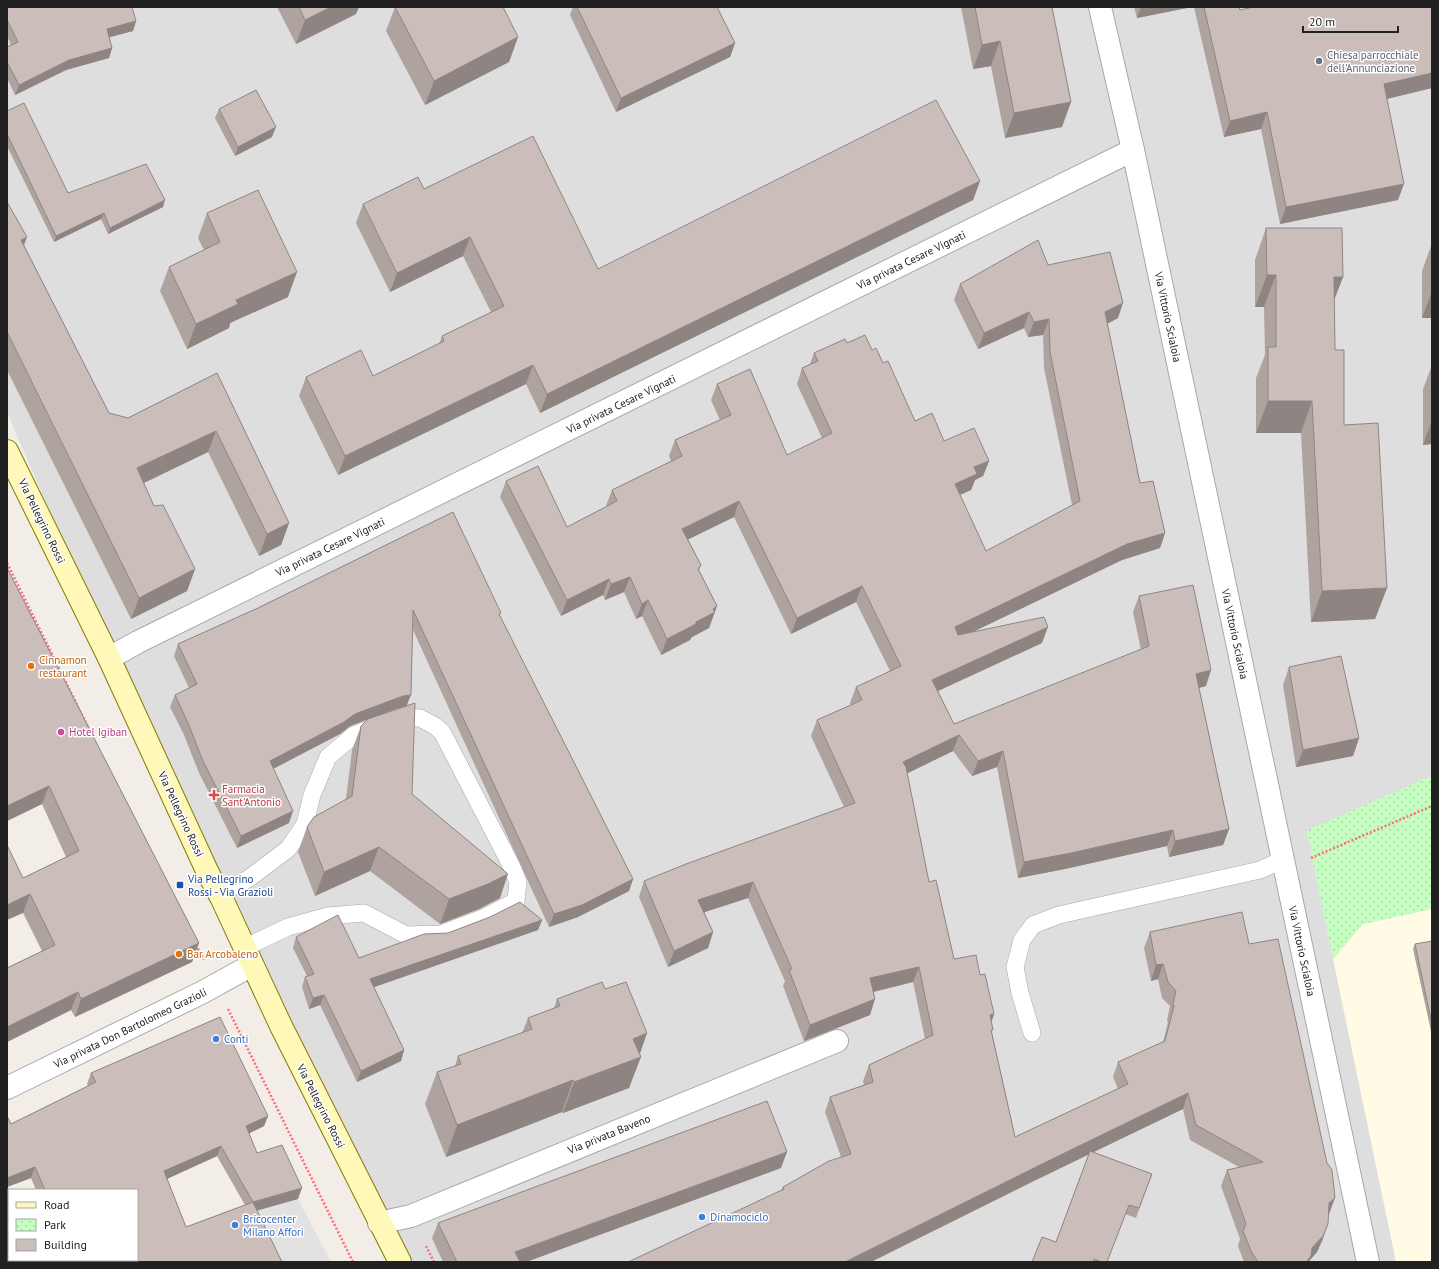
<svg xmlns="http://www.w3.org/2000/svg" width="1439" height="1269" font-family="'PT Sans',sans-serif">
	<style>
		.residential { fill: #dfdede }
		.education { fill: #fffbe4 }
		.park { fill: url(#park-dots) }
		.parking { fill: #e1e1e1 }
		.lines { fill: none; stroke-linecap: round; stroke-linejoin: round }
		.lane-casing { stroke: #a8a8a8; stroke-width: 18 }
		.street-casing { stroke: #a8a8a8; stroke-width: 24 }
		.secondary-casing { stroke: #817c00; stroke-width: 24 }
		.path { stroke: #ff6c72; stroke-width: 2.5; stroke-dasharray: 2 2; stroke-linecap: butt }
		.lane { stroke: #fff; stroke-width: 17 }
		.street { stroke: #fff; stroke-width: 22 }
		.secondary { stroke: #fff8b9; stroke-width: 22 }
		.wall { fill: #afa3a0; fill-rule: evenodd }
		.shaded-wall { fill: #8e8582 }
		.building { fill: #cbbeba; stroke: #8e8582; fill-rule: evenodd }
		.worship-dot { fill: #6b7280; stroke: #fff; stroke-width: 1.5 }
		.food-dot { fill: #e8710a; stroke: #fff; stroke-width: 1.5 }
		.hotel-dot { fill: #d1479c; stroke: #fff; stroke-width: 1.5 }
		.health-dot { fill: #e0444e; stroke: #fff; stroke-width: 1.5 }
		.transit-dot { fill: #1a4fb4; stroke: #fff; stroke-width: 1.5 }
		.shop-dot { fill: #3f7fe0; stroke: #fff; stroke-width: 1.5 }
		.labels { text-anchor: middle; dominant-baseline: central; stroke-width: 3; stroke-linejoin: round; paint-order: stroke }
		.worship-label { font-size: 11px; fill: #5b616d; stroke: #fff; text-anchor: start }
		.street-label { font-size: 11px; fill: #212121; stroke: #fff }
		.food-label { font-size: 11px; fill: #c56008; stroke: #fff; text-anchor: start }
		.hotel-label { font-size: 11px; fill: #b23c85; stroke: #fff; text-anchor: start }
		.health-label { font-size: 11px; fill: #be3a42; stroke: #fff; text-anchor: start }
		.transit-label { font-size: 11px; fill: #164399; stroke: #fff; text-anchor: start }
		.shop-label { font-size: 11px; fill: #366cbe; stroke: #fff; text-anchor: start }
	</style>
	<defs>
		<pattern id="park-dots" width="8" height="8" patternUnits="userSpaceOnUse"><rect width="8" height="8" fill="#c6fec2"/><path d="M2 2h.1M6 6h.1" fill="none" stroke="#aad9a6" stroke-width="1.8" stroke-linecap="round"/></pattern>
	</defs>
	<rect width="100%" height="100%" fill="#f2ede7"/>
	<polygon class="residential" points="7,7 1432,7 1432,776 1307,831 1333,959 1432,909 1432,1262 408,1262 110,652 7,412"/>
	<polygon class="education" points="1432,909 1432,1262 1396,1262 1333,959 1363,924"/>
	<polygon class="park" points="1432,776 1432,909 1363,924 1333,959 1307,830"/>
	<polygon class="parking" points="298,1199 331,1262 273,1262 249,1213"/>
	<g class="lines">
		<g class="lane-casing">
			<g id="lane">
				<polyline points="219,894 248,879 288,849 305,824 312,795 328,757 354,735 402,717 420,718 435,726 442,732 512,867 518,882 516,901 483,918 441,934 406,935 364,913 328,916 288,927 244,948"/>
				<polyline points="1032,1033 1020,993 1015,967 1022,940 1033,925 1059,915 1260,870 1282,860"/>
			</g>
		</g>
		<g class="street-casing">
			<g id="street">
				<polyline points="1100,7 1133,150 1368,1262"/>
				<polyline points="109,658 138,642 1133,150"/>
				<polyline points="7,1088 203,992 252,965"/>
				<polyline points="379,1223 411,1216 837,1041"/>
			</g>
		</g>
		<g class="secondary-casing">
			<polyline id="secondary" points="7,451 109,658 208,873 222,899 281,1026 400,1262"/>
		</g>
		<g class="path">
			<polyline points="7,563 90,731"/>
			<polyline points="1311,858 1432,806"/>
			<polyline points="196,945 204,960"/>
			<polyline points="228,1009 353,1262"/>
			<polyline points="426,1246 434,1262"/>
		</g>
		<use href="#lane" class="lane"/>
		<use href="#street" class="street"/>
		<use href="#secondary" class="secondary"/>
	</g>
	<g class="wall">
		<polygon points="7,7 136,21 133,31 109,37 112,48 109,58 66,70 15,95 7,78 7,47 11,45 7,36"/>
		<polygon points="277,7 359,7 356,14 296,44"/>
		<polygon points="395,7 518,37 509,62 425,105 386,31"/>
		<polygon points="573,7 717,7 735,43 730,57 616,112 570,15"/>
		<polygon points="961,7 1052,7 1062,127 1005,138 991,66 973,69"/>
		<polygon points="1134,7 1192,7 1137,18"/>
		<polygon points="1194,7 1239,7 1240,10 1432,7 1432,88 1387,99 1398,200 1280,224 1261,129 1224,137"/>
		<polygon points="219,109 272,137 235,156 215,118"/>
		<polygon points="7,111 68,193 163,207 108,234 101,219 54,242 7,146"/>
		<polygon points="980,181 973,200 540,413 526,384 338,475 299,396 306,377 373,376 439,344 442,336 491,312 463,256 390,292 356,223 363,204 424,189 598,269"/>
		<polygon points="7,202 24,245 109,413 128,418 217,373 289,523 281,545 259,556 208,452 144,483 154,506 195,569 187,591 131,619 7,370"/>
		<polygon points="207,213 288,297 230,323 229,328 187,349 160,291 169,267 204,250 198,238"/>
		<polygon points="1266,228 1343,277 1334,300 1335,350 1344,425 1387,588 1375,619 1311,622 1301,433 1256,433 1256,378 1265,355 1264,307 1255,307 1255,260"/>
		<polygon points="1432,243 1432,444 1423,445 1423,389 1432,365 1431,318 1422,318 1422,271"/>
		<polygon points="1048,265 1118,318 1107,324 1140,483 1165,533 1160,548 1122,560 972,632 1042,643 938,691 954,724 1141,650 1133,612 1139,596 1206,686 1199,688 1229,829 1223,845 1169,857 1167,846 1065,869 1018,878 997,767 972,776 953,751 907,773 929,882 954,959 980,975 994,1014 991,1022 992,1033 1015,1137 1118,1089 1113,1077 1118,1062 1163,1042 1168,1022 1167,1020 1170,1006 1162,998 1158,979 1151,981 1144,948 1150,932 1249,944 1329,1214 1329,1215 1323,1240 1317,1252 1309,1261 1309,1262 1244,1262 1238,1246 1240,1239 1221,1186 1227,1170 1239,1167 1190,1140 1183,1109 1093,1152 1152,1174 1136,1218 1125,1214 1107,1262 1032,1262 1056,1242 1089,1154 1038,1179 781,1190 783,1187 841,1157 825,1112 830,1097 864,1085 863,1081 869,1065 925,1039 913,982 874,992 870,1015 804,1041 783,986 785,981 748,898 704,912 713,932 708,948 668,967 639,897 644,881 844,807 811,736 817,720 851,705 850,703 856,687 890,671 856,602 791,634 734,517 688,539 701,565 699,570 717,606 709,628 692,637 690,640 661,655 642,616 636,619 624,592 605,600 603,595 561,616 500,497 506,481 567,527 606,507 606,506 612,490 671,461 669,456 675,440 720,420 711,400 717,384 787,455 822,438 797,384 802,368 810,364 814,353 847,343 872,350 883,363 915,421 944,441 989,461 983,476 975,480 971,490 960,495 986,551 1072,505 1044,368 1043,335 1028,337 1024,328 978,349 954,300 960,284"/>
		<polygon points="453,512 500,616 633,879 629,891 578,917 549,927 413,630 407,706 412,794 500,898 479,909 440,924 370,871 315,896 298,852 307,827 346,799 352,750 361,726 401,707 398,708 350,726 340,734 273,769 289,823 237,848 199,773 184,735 170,707 175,695 189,688 174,656 178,644 258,608"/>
		<polygon points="7,568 199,943 192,962 75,1017 71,1010 7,1042 7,968 42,951 23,913 23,878 66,857 42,804 7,821"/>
		<polygon points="1289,667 1359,738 1353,756 1296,767 1283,685"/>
		<polygon points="542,920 538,930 373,987 404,1050 401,1061 357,1082 320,1005 309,1009 302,987 305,977 307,976 293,948 296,937 359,958 448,933"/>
		<polygon points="1432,941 1432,1036 1413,949 1415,944"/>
		<polygon points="605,989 647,1033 640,1054 629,1088 563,1113 562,1112 446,1157 425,1104 437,1072 455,1066 458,1056 522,1033 528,1018 554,1008 557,999"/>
		<path d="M 91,1073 L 268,1116 L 264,1126 L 249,1133 L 257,1153 L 298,1199 L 257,1210 L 137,1260 L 137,1190 L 36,1190 L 31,1178 L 7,1187 L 7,1116 L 11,1124 L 88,1086 L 87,1084 ZM 217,1156 L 245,1205 L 186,1227 L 167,1179 Z"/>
		<polygon points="781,1168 526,1262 443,1262 432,1238 438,1223"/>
	</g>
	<g class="shaded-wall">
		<polygon points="331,7 359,7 356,14 296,44 305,20"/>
		<polygon points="1141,7 1192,7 1137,18"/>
		<polygon points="136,21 133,31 103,39 107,29"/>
		<polygon points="518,37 509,62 425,105 434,81"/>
		<polygon points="1000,41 991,66 973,69 982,45"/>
		<polygon points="735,43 730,57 616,112 621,98"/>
		<polygon points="112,48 109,58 66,70 15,95 19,85 69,60"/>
		<polygon points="1432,73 1432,88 1378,101 1384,84"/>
		<polygon points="1071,102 1062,127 1005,138 1014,113"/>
		<polygon points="1267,112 1261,129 1224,137 1230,121"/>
		<polygon points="276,127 272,137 235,156 238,147"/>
		<polygon points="980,181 973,200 540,413 547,394"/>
		<polygon points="1404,184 1398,200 1280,224 1286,207"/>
		<polygon points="165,200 163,207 108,234 110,228"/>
		<polygon points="104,213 101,219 54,242 56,236"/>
		<polygon points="27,237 19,259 21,240"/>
		<polygon points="470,237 463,256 390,292 397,273"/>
		<polygon points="297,272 288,297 230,323 229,328 187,349 196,324 236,300"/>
		<polygon points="1267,275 1276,275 1264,307 1255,307"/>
		<polygon points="1334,277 1343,277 1331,308"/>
		<polygon points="1432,291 1432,317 1431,318 1422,318"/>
		<polygon points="1123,303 1118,318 1099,328 1105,312"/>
		<polygon points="1029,312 1024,328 978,349 984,333"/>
		<polygon points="1049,319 1043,335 1028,337 1034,322"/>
		<polygon points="533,365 526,384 338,475 345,456"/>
		<polygon points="1268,401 1312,401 1301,433 1256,433"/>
		<polygon points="1432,420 1432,444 1423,445"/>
		<polygon points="216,431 208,452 129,490 137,468"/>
		<polygon points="989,461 983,476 975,480 971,490 949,500 955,484 974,467"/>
		<polygon points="739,501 734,517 677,545 682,529"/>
		<polygon points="289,523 281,545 259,556 267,534"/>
		<polygon points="1165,533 1160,548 1122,560 950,643 955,627 1127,544"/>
		<polygon points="195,569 187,591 131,619 139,598"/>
		<polygon points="630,577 624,592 605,600 611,584"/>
		<polygon points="609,579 603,595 561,616 567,600"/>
		<polygon points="862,586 856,602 791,634 797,618"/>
		<polygon points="1387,588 1375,619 1311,622 1322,591"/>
		<polygon points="648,600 642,616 636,619 642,604"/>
		<polygon points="717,606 709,628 692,637 690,640 661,655 667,639 696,622"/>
		<polygon points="1048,627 1042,643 927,696 932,680"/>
		<polygon points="1211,670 1206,686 1190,690 1196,674"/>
		<polygon points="411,695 406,707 398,708 350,726 340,734 265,773 270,761 355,714 403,696"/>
		<polygon points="959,735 953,751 898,778 903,762"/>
		<polygon points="1359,738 1353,756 1296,767 1303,750"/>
		<polygon points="1003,751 997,767 972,776 978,761"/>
		<polygon points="49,786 42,804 7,821 7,806"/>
		<polygon points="293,811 289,823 237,848 241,836"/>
		<polygon points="1229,829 1223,845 1169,857 1175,841"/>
		<polygon points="1173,830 1167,846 1065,869 1018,878 1024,862"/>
		<polygon points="379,847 370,871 315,896 324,872"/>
		<polygon points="508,874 500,898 479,909 440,924 449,899"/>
		<polygon points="633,879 629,891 578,917 549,927 554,914"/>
		<polygon points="753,882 748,898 693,916 698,900"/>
		<polygon points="30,894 23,913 7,920 7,905"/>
		<polygon points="542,920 538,930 366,990 370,979"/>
		<polygon points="713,932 708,948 668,967 674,951"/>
		<polygon points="199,943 192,962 75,1017 81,999"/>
		<polygon points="1163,964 1158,979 1151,981 1156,965"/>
		<polygon points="919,967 913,982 864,994 870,978"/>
		<polygon points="78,992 71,1010 7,1042 7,1027"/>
		<polygon points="324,995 320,1005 309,1009 313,998"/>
		<polygon points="875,999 870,1015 804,1041 810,1025"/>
		<polygon points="994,1014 989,1030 990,1015"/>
		<polygon points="647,1033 638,1058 641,1057 629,1088 563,1113 574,1082 633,1039"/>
		<polygon points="404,1050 401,1061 357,1082 361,1071"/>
		<polygon points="573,1080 562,1112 446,1157 457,1125"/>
		<polygon points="1188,1093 1183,1109 1038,1179 871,1262 845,1262 1044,1163"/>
		<polygon points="268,1116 264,1126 242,1137 246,1126"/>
		<polygon points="221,1146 217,1156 160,1182 164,1171"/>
		<polygon points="787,1152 781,1168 526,1262 511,1262 515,1252"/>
		<polygon points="35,1167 31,1178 7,1187 7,1178"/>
		<polygon points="302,1188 298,1199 249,1213 253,1202"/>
		<polygon points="1335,1198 1329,1214 1323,1219 1329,1203"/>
		<polygon points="1328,1224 1317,1252 1309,1261 1309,1262 1306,1262 1312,1248"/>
	</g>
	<g class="building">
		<polygon points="7,7 132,7 136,21 107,29 112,48 69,60 19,85 7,62 7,47 18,42 7,20"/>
		<polygon points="299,7 331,7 305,20"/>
		<polygon points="395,7 503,7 518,37 434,81"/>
		<polygon points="577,7 717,7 735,43 621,98"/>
		<polygon points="975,7 1052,7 1071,102 1014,113 1000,41 982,45"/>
		<polygon points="1204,7 1239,7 1240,10 1253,7 1432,7 1432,73 1384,84 1404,184 1286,207 1267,112 1230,121"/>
		<polygon points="256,90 276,127 238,147 219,109"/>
		<polygon points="936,100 980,181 547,394 533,365 345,456 306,377 361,350 373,376 444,341 442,336 504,306 470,237 397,273 363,204 418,177 424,189 533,136 598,269"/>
		<polygon points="24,103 68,193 146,164 165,200 110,228 104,213 56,236 7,134 7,111"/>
		<polygon points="258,190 297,272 236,300 238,304 196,324 169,267 220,242 207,213"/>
		<polygon points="7,202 27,237 21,240 109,413 128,418 217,373 289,523 267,534 216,431 137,468 154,506 163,505 195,569 139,598 7,332"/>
		<polygon points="1266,228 1342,228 1343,277 1334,277 1335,350 1344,350 1344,425 1378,423 1387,588 1322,591 1312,401 1268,401 1268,347 1276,347 1276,275 1267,275"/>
		<polygon points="1038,240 1048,265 1110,252 1123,303 1105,312 1140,483 1153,481 1165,533 1127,544 955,627 958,635 1044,617 1048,627 932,680 954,724 1149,646 1139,596 1193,585 1211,670 1196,674 1229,829 1175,841 1173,830 1071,853 1024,862 1003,751 978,761 959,735 903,762 906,767 929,882 936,880 954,959 976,955 980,975 985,974 994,1014 990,1015 993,1030 991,1030 1015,1137 1128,1084 1118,1062 1165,1041 1174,1006 1173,1004 1176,991 1168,982 1163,964 1156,965 1150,932 1242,912 1249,944 1278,939 1327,1163 1332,1170 1335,1198 1329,1203 1328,1224 1323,1236 1312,1248 1311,1256 1306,1262 1258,1262 1251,1251 1243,1231 1246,1224 1227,1170 1263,1162 1196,1125 1188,1093 1044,1163 845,1262 628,1262 784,1189 783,1187 829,1161 851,1154 830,1097 873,1082 869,1065 933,1035 919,967 870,978 875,999 810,1025 789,970 792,969 753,882 698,900 713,932 674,951 644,881 686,864 855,803 817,720 862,700 856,687 901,666 862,586 797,618 739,501 682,529 701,565 698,569 717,606 713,609 715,612 696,622 696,624 667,639 648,600 642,604 630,577 611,584 609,579 567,600 506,481 538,466 567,527 617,501 612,490 682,456 675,440 731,415 717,384 750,369 787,455 832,433 802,368 818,361 814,353 845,339 847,343 865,335 872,350 876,348 883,363 888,361 915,421 932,413 944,441 974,428 989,461 974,467 977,474 955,484 986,551 1080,501 1050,352 1049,319 1034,322 1029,312 984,333 960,284"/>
		<polygon points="453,512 501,613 499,614 633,879 582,905 554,914 413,610 411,695 403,696 355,714 344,722 270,761 293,811 241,836 203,761 188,723 175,695 197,684 178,644 258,608"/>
		<polygon points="7,568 199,943 81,999 78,992 7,1027 7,968 55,945 30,894 7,905 7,845 23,878 79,851 49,786 7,806"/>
		<polygon points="1341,656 1359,738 1303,750 1289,667"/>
		<polygon points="415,703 412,794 508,874 488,884 449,899 379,847 324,872 307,827 314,817 352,796 361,726 368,719"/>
		<polygon points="520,902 542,920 370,979 404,1050 361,1071 324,995 313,998 305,977 314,974 296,937 338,915 359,958 424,934 448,933 490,917"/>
		<polygon points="1432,941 1432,1024 1415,944"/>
		<polygon points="602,982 605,989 626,982 647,1033 633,1039 641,1057 574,1082 573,1080 457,1125 437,1072 461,1064 458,1056 532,1029 528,1018 560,1006 557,999"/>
		<path d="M 220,1017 L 268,1116 L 246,1126 L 257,1153 L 282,1145 L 302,1188 L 253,1202 L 282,1262 L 7,1262 L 12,1260 L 137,1260 L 137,1190 L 45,1190 L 35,1167 L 7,1178 L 7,1116 L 11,1124 L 96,1082 L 91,1073 ZM 221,1146 L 253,1202 L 186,1227 L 164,1171 Z"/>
		<polygon points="767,1101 787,1152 515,1252 520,1262 457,1262 438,1223"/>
		<polygon points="1090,1151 1152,1174 1139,1208 1129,1205 1107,1262 1102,1262 1094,1259 1093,1262 1032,1262 1042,1237 1056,1242"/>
	</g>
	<circle class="worship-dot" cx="1319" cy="61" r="4"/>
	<g class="food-dot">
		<circle cx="31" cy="666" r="4"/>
		<circle cx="179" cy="954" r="4"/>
	</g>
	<circle class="hotel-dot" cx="61" cy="732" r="4"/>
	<path class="health-dot" d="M212 789h4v4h4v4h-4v4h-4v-4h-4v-4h4z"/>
	<rect class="transit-dot" x="176" y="881" width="8" height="8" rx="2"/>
	<g class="shop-dot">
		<circle cx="216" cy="1039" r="4"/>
		<circle cx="702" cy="1217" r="4"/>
		<circle cx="235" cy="1225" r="4"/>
	</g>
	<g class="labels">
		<g class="worship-label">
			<text x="1327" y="55">Chiesa parrocchiale<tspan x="1327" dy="13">dell'Annunciazione</tspan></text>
		</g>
		<g class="street-label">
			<text transform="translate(911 260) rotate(-26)">Via privata Cesare Vignati</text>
			<text transform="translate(1168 317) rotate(78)">Via Vittorio Scialoia</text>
			<text transform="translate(621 404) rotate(-26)">Via privata Cesare Vignati</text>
			<text transform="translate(42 521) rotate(64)">Via Pellegrino Rossi</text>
			<text transform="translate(330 547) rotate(-26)">Via privata Cesare Vignati</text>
			<text transform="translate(1235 634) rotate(78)">Via Vittorio Scialoia</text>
			<text transform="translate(181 814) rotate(65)">Via Pellegrino Rossi</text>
			<text transform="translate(1302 951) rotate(78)">Via Vittorio Scialoia</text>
			<text transform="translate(130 1028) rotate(-26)">Via privata Don Bartolomeo Grazioli</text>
			<text transform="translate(321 1106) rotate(63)">Via Pellegrino Rossi</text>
			<text transform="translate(609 1134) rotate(-22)">Via privata Baveno</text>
		</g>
		<g class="food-label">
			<text x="39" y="660">Cinnamon<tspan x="39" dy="13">restaurant</tspan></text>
			<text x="187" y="954">Bar Arcobaleno</text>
		</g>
		<g class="hotel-label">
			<text x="69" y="732">Hotel Igiban</text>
		</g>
		<g class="health-label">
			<text x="222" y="789">Farmacia<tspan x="222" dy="13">Sant'Antonio</tspan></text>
		</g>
		<g class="transit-label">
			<text x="188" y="879">Via Pellegrino<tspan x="188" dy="13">Rossi - Via Grazioli</tspan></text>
		</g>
		<g class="shop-label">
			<text x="224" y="1039">Conti</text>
			<text x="710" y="1217">Dinamociclo</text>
			<text x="243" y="1219">Bricocenter<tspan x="243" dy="13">Milano Affori</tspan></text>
		</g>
	</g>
	<rect width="1439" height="1269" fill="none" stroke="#212121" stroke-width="16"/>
	<rect x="8" y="1189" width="130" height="72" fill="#ffffff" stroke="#a6a6a6"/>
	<rect x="16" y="1202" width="20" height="6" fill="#fff8b9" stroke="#a6a6a6"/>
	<text x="44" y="1209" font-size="12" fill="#212121">Road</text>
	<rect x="16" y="1219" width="20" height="12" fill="url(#park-dots)" stroke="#a6a6a6"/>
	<text x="44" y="1229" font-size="12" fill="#212121">Park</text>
	<rect x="16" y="1239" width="20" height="12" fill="#cbbeba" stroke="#a6a6a6"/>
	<text x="44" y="1249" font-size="12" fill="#212121">Building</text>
	<path d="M1303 26v6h95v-6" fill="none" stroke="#212121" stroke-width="2"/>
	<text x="1309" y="26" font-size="12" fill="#212121" stroke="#ffffff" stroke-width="3" paint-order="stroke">20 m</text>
</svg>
